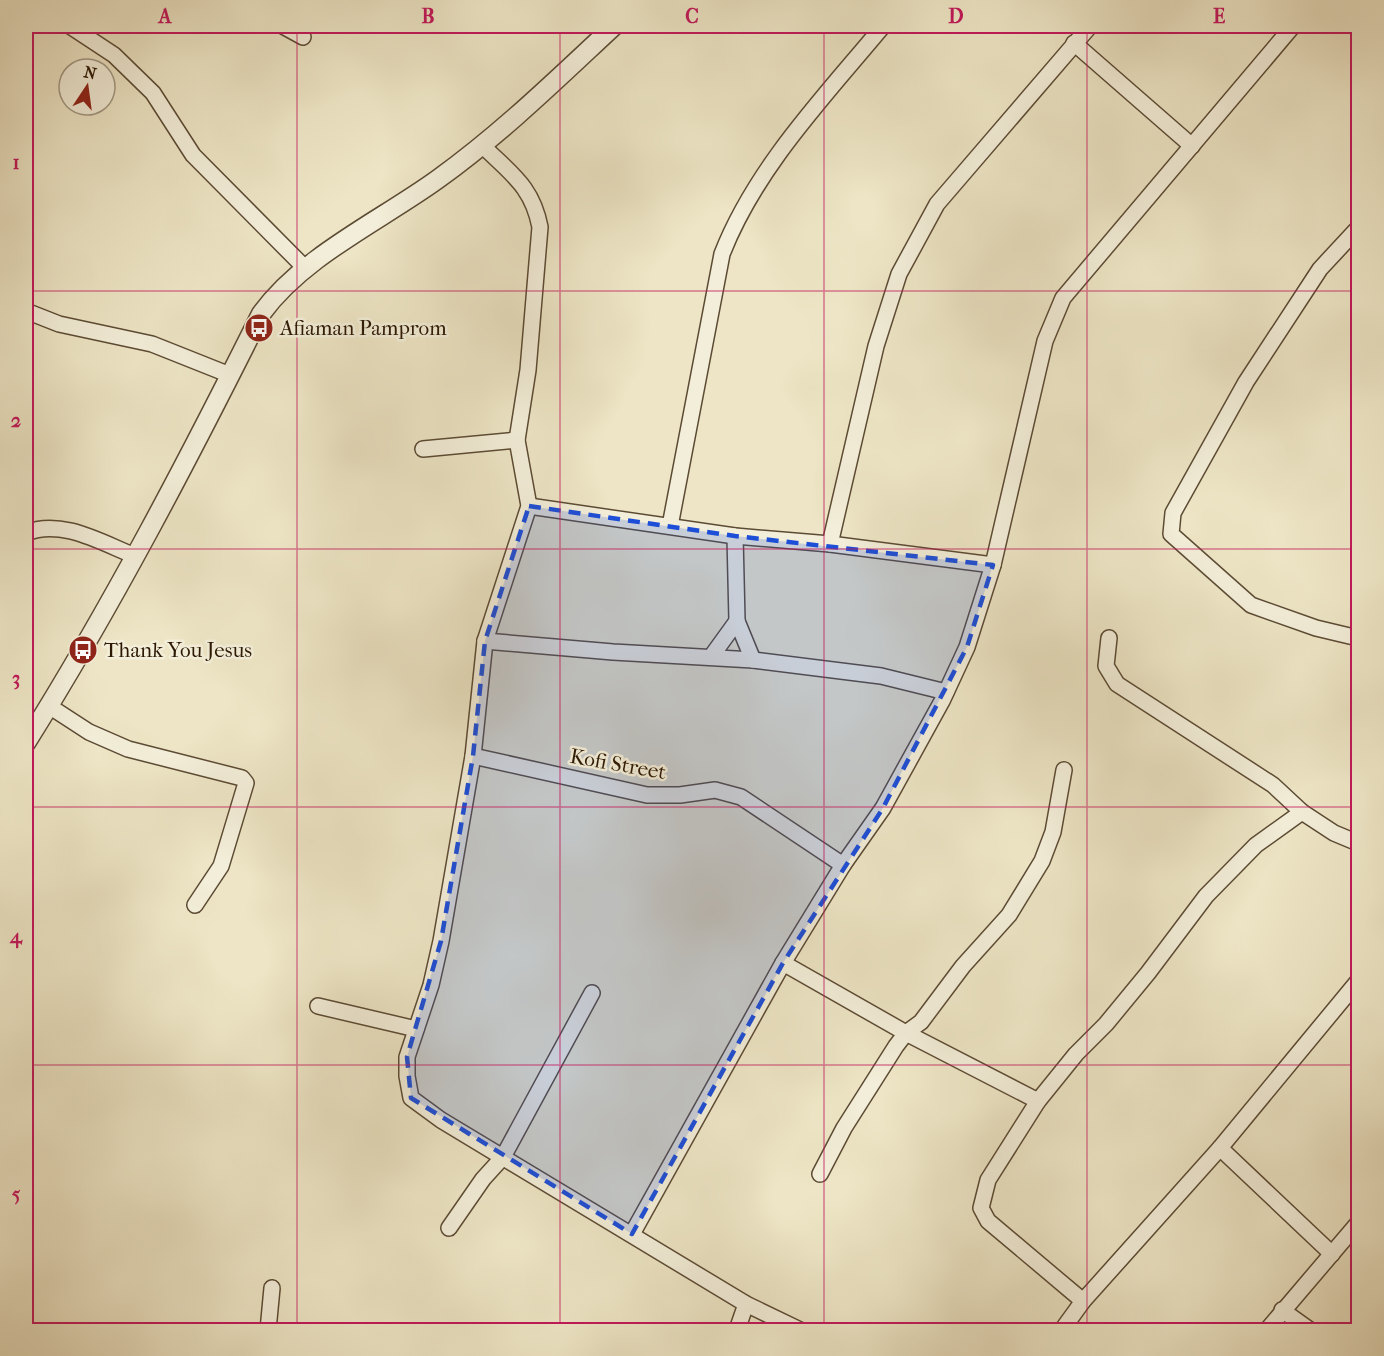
<svg xmlns="http://www.w3.org/2000/svg" width="1384" height="1356" font-family="'IM FELL French Canon',serif">
	<style>
		.lines { fill: none; stroke-linecap: round; stroke-linejoin: round }
		.minor-casing { stroke: #5c4b34; stroke-width: 18 }
		.tertiary-casing { stroke: #5c4b34; stroke-width: 21 }
		.minor { stroke: #f3eed9; stroke-width: 15 }
		.tertiary { stroke: #f3eed9; stroke-width: 18 }
		.marked { fill: #1d4ed8; fill-opacity: 0.2; stroke: #1d4ed8; stroke-width: 4.5; stroke-dasharray: 12 8; stroke-linejoin: round }
		.grid { fill: none; stroke: #c2185b; stroke-width: 1.5; stroke-opacity: 0.55 }
		.labels { text-anchor: middle; dominant-baseline: central; stroke-width: 5; stroke-linejoin: round; paint-order: stroke }
		.poi-label { font-size: 21px; fill: #2c1803; stroke: #f3eed9; text-anchor: start }
		.street-label { font-size: 21px; fill: #2c1803; stroke: #f3eed9 }
		.neatline { fill: none; stroke: #c2185b; stroke-width: 2 }
		.grid-label { font-size: 20px; text-anchor: middle; font-weight: bold; fill: #c2185b }
	</style>
	<rect width="100%" height="100%" fill="#ede5c5"/>
	<filter id="stains"><feTurbulence type="fractalNoise" baseFrequency=".00333" numOctaves="4"/><feColorMatrix values="0 0 0 0 .2 0 0 0 0 .09 0 0 0 0 .02 0 0 0 .5 -.17"/></filter>
	<radialGradient id="worn" r=".72"><stop offset=".6" stop-color="#630" stop-opacity="0"/><stop offset="1" stop-color="#630" stop-opacity=".3"/></radialGradient>
	<g class="lines">
		<g class="minor-casing">
			<g id="minor">
				<polyline points="70,26 114,55 153,93 193,155 305,268"/>
				<polyline points="283,26 303,37"/>
				<polyline points="1074,43 1192,146"/>
				<path d="M 483,146 C 511,174 532,186 540,227 L 528,370 L 517,440 L 529,506 L 485,641 L 473,756 L 441,941 L 431,985 L 407,1057 L 407,1076 L 411,1098 L 441,1120 L 746,1304 L 800,1330"/>
				<polyline points="1358,228 1320,269 1246,382 1173,513 1171,534 1251,605 1316,628 1358,638"/>
				<polyline points="26,311 59,324 152,344 230,375"/>
				<polyline points="423,449 517,440"/>
				<polyline points="529,506 735,536 830,544 993,565"/>
				<path d="M 670,526 L 722,254 C 756,167 825,96 883,26"/>
				<path d="M 26,533 C 61,518 102,543 135,556"/>
				<polyline points="735,536 737,621"/>
				<polyline points="830,544 876,346 899,274 937,204 1090,26"/>
				<polyline points="1109,638 1106,666 1117,684 1273,785 1302,812 1334,833 1358,843"/>
				<polyline points="485,641 613,652 753,660 881,676 946,692"/>
				<polyline points="711,657 737,621 753,660"/>
				<polyline points="49,706 89,732 128,749 242,778 246,783 221,866 195,905"/>
				<polyline points="473,756 647,795 680,795 715,790 741,797 843,865"/>
				<polyline points="783,963 906,1033 1038,1101"/>
				<polyline points="318,1006 416,1029"/>
				<polyline points="1220,1148 1332,1254"/>
				<polyline points="820,1174 844,1128 896,1046 906,1033 921,1022 963,966 1009,915 1042,861 1053,832 1064,770"/>
				<polyline points="449,1228 483,1179 503,1157 592,993"/>
				<polyline points="632,1234 783,963 843,865 883,808 942,701 967,647 993,565 1045,341 1063,298 1293,26"/>
				<polyline points="1083,1301 988,1221 981,1208 988,1180 1038,1101 1076,1054 1106,1024 1148,973 1206,896 1256,845 1302,812"/>
				<polyline points="1282,1310 1310,1330"/>
				<polyline points="268,1330 272,1288"/>
				<polyline points="737,1330 746,1304"/>
				<polyline points="1062,1330 1083,1301 1220,1148 1358,981"/>
				<polyline points="1267,1330 1358,1223"/>
			</g>
		</g>
		<g class="tertiary-casing">
			<path id="tertiary" d="M 26,743 C 113,604 188,460 261,314 C 303,256 380,221 438,179 C 502,133 557,79 614,26"/>
		</g>
		<use href="#minor" class="minor"/>
		<use href="#tertiary" class="tertiary"/>
	</g>
	<path class="marked" d="M 529,506 L 735,536 L 993,565 L 967,647 L 883,808 L 783,963 L 632,1234 L 411,1098 L 407,1057 L 441,941 L 473,756 L 485,641 Z"/>
	<path class="grid" d="M 297,26 L 297,1330M 560,26 L 560,1330M 824,26 L 824,1330M 1087,26 L 1087,1330M 26,291 L 1358,291M 26,549 L 1358,549M 26,807 L 1358,807M 26,1065 L 1358,1065"/>
	<defs>
		<g id="bus-disc" transform="scale(1.5)"><circle r="9.5" fill="#8f2418" stroke="#f3eed9"/><path d="M-5-6H5V4H4V6H2V4H-2V6H-4V4H-5ZM-3.5-4V0h7V-4ZM-3.5 1.2v1.5H-2V1.2ZM2 1.2v1.5H3.5V1.2Z" fill="#fff"/></g>
	</defs>
	<g fill-rule="evenodd">
		<use href="#bus-disc" x="259" y="328"/>
		<use href="#bus-disc" x="83" y="650"/>
	</g>
	<g class="labels">
		<g class="poi-label">
			<text x="280" y="328">Afiaman Pamprom</text>
			<text x="104" y="650">Thank You Jesus</text>
		</g>
		<g class="street-label">
			<text transform="translate(618 764) rotate(10)">Kofi Street</text>
		</g>
	</g>
	<rect width="1384" height="1356" fill="none" stroke="#ede5c5" stroke-width="66"/>
	<g transform="translate(87 87) rotate(13)"><circle r="28" fill="#f3eed9" stroke="#a39883" stroke-width="1.5"/>
	<path d="M0-4.5L10 22L0 15L-10 22Z" fill="#8f2418"/>
	<text y="-9" font-size="16" font-weight="bold" text-anchor="middle" fill="#2c1803">N</text>
	</g>
	<rect x="33" y="33" width="1318" height="1290" class="neatline"/>
	<g class="grid-label">
		<text x="165" y="23">A</text>
		<text x="428" y="23">B</text>
		<text x="692" y="23">C</text>
		<text x="956" y="23">D</text>
		<text x="1219" y="23">E</text>
		<text x="16" y="169">1</text>
		<text x="16" y="427">2</text>
		<text x="16" y="685">3</text>
		<text x="16" y="943">4</text>
		<text x="16" y="1201">5</text>
	</g>
	<rect width="100%" height="100%" filter="url(#stains)"/>
	<rect width="100%" height="100%" fill="url(#worn)"/>
</svg>
